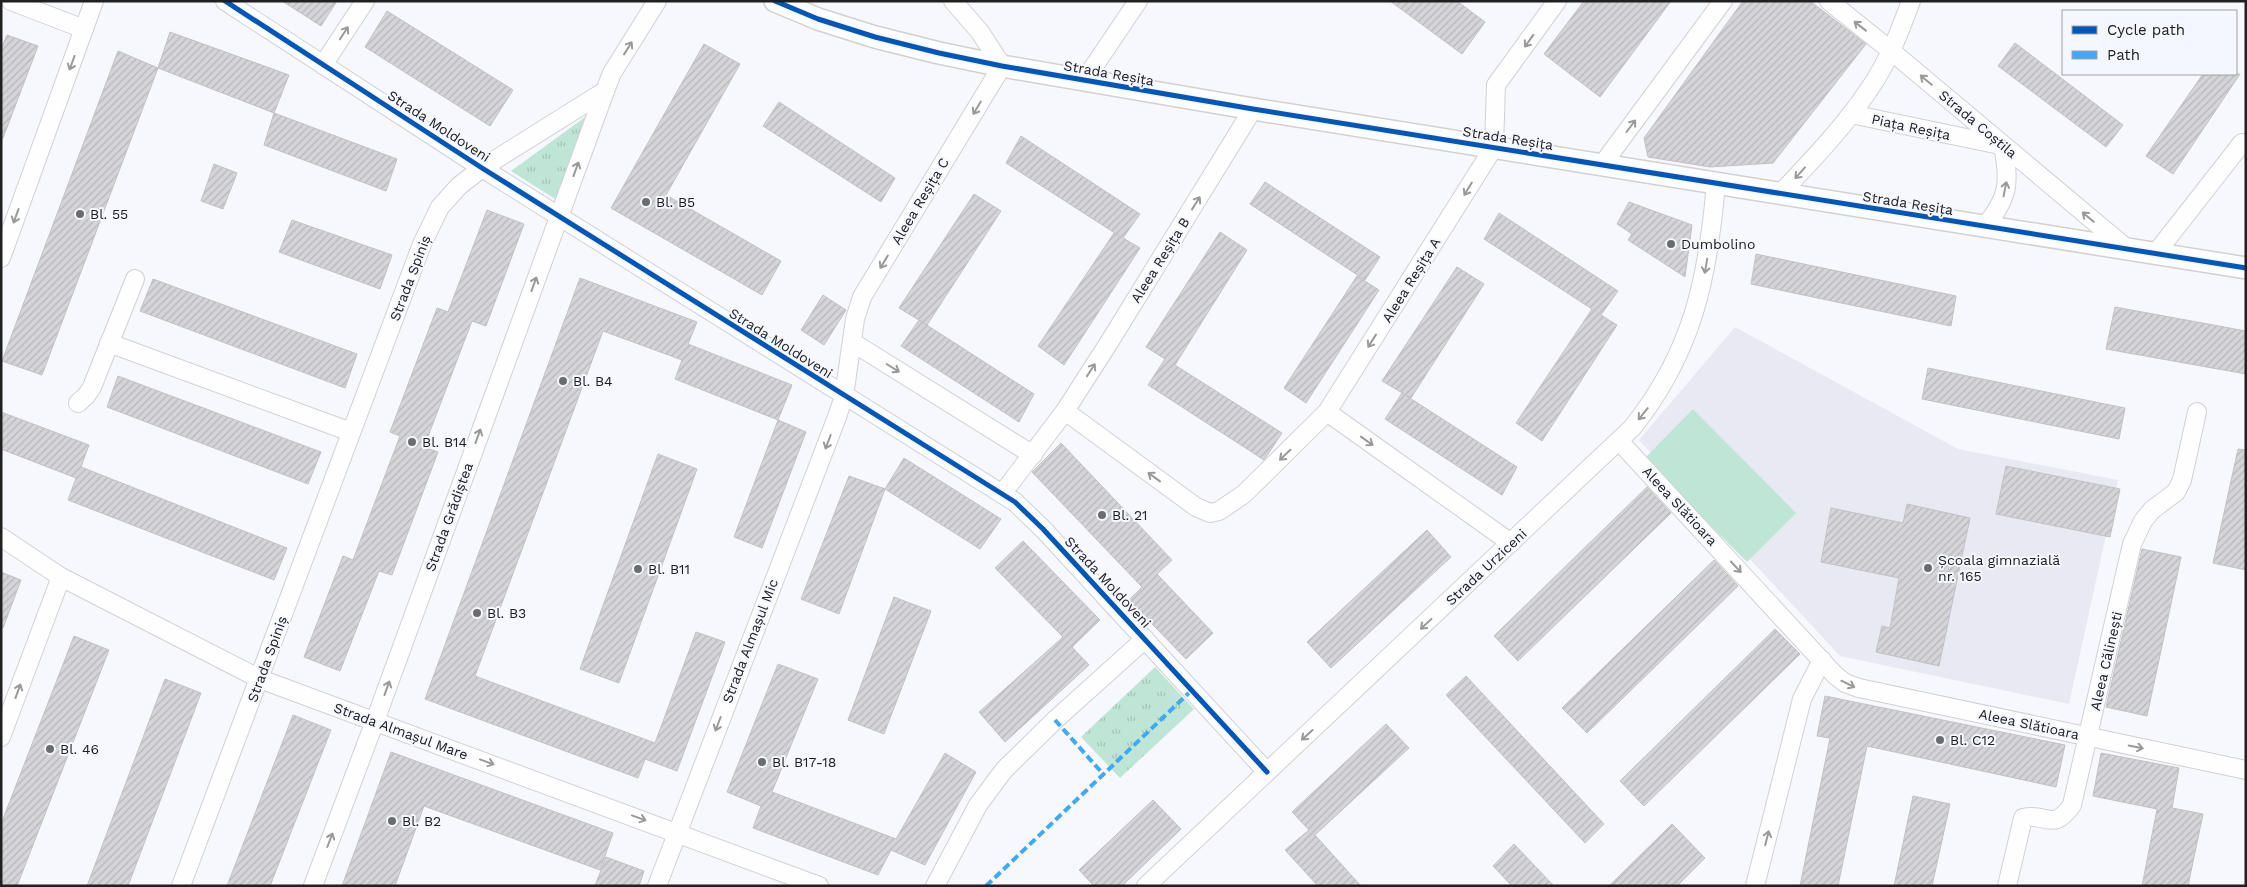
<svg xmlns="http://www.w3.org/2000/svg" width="2247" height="887" font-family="'Work Sans',sans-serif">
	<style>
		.built { fill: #e8e9f3 }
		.park { fill: url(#park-tufts) }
		.garden { fill: #bfe5d6 }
		.building { fill: url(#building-hatch); stroke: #c2c2c5 }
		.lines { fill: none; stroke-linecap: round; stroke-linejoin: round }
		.minor-casing { stroke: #d0d1d5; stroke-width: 20 }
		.tertiary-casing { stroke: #d0d1d5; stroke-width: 24 }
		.minor { stroke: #fefeff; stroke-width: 18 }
		.tertiary { stroke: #fefeff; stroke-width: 21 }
		.quiet { stroke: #3fa9f5; stroke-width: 4; stroke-dasharray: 8 4; stroke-linecap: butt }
		.cycleway-casing { stroke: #f5f7ff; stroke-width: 8 }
		.cycleway { stroke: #0057b8; stroke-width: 5 }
		.oneway { stroke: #9a9a9c }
		.poi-dot { fill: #6b6c6f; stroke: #f5f7ff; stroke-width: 2 }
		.labels { text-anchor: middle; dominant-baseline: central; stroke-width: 4; stroke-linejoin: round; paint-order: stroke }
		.street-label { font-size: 14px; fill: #202023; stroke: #f5f7ff }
		.poi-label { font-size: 14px; fill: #202023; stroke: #f5f7ff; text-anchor: start }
	</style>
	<defs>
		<pattern id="park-tufts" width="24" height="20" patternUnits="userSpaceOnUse" patternTransform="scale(1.25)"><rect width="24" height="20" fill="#bfe5d6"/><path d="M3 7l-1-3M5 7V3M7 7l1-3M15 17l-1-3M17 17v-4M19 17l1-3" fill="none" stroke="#a4c4b7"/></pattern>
		<pattern id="building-hatch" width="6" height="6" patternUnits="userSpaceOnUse" patternTransform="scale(1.25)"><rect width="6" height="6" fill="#d5d5d9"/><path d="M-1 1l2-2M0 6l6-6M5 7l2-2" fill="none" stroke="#b7b7ba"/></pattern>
	</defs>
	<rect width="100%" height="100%" fill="#f7f8fd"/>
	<polygon class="built" points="1735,327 1958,449 2118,480 2069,704 1840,656 1639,440"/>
	<g class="park">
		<polygon points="588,115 555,199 511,171"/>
		<polygon points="1155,667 1194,709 1120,778 1081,737"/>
	</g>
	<polygon class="garden" points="1693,409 1796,513 1747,562 1644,459"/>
	<g class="building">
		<polygon points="282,1 337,1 321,26"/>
		<polygon points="1390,1 1457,1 1485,22 1462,54"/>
		<polygon points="1584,1 1671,1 1600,97 1544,54"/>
		<polygon points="1743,1 1810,1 1866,44 1773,163 1710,167 1648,157 1644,138"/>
		<polygon points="387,11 513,90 490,126 365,47"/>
		<polygon points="170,32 289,75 274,113 158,68"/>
		<polygon points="7,35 38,46 3,138 1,138 1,49"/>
		<polygon points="2015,43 2123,125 2106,147 1998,66"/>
		<polygon points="704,44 740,64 666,195 781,261 762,295 611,208"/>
		<polygon points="118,51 158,68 42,375 2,361"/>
		<polygon points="2203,74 2240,74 2173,174 2146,156"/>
		<polygon points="779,102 895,178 881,202 763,126"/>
		<polygon points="274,113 397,159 386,191 264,145"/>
		<polygon points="1021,136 1140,214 1123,238 1140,248 1064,365 1038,346 1114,233 1121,237 1006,163"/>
		<polygon points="214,164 237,173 223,209 201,201"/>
		<polygon points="1265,182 1380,257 1365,280 1250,204"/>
		<polygon points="974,194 1001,211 927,325 899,308"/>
		<polygon points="1629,202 1692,225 1685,277 1628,240 1632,234 1617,224"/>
		<polygon points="487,210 524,224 486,326 472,321 424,447 438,452 392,575 379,571 340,671 304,657 343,556 353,560 400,436 390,432 437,308 448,312"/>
		<polygon points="1499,213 1618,291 1601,315 1617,325 1542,441 1516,423 1592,309 1484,239"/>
		<polygon points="292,220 392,255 380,289 279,252"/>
		<polygon points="1220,232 1247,250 1175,365 1282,433 1264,460 1148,385 1165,359 1146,347"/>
		<polygon points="1756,254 1956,296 1951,326 1751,284"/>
		<polygon points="1457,267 1484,284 1411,398 1382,381"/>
		<polygon points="1357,276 1379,290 1306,403 1284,388"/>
		<polygon points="580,278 697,322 688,344 792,385 778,420 806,432 762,548 734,537 778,420 675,379 682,360 603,331 475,676 655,743 696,632 725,642 677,771 645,759 638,778 425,699"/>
		<polygon points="153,279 357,354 345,388 140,311"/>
		<polygon points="823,295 846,310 824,345 801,330"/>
		<polygon points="2115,307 2246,331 2246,374 2106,349"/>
		<polygon points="919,320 1034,394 1019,422 901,346"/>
		<polygon points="1928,368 2125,408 2119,439 1922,399"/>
		<polygon points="118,376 321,452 308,484 107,407"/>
		<polygon points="1402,393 1517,467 1502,495 1385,419"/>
		<polygon points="1,412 89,445 81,467 287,548 274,580 68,500 76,478 1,449"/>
		<polygon points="1061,443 1172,560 1157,574 1213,633 1186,659 1129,600 1142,587 1032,472"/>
		<polygon points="2238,449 2246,450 2246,570 2213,563"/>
		<polygon points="658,454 697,469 619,683 580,669"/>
		<polygon points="904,458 1001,519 980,549 885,489"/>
		<polygon points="2006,466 2120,489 2110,537 1996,514"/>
		<polygon points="849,476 885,489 839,614 801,599"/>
		<polygon points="1647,487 1671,513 1518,661 1494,636"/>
		<polygon points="1907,504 1970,518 1939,666 1876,652 1882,626 1890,628 1899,578 1821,562 1831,508 1903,523"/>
		<polygon points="1427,530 1451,557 1331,668 1307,642"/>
		<polygon points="1023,541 1100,620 1072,647 1089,665 1005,742 979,712 1063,637 995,568"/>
		<polygon points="2142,549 2181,557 2147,716 2106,707"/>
		<polygon points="1714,560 1738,586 1587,733 1562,708"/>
		<polygon points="1,572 21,580 3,628 1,628"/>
		<polygon points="894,597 931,611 884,734 848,720"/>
		<polygon points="1775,629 1800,654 1644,806 1620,781"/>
		<polygon points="74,636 109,650 17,886 1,886 1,824"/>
		<polygon points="778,664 818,679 772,792 896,839 945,753 976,772 925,865 891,850 878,875 753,828 761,806 727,792"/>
		<polygon points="1466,676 1604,824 1585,843 1446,695"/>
		<polygon points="165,679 201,693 128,886 87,886"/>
		<polygon points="1825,696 2065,745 2056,787 1867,746 1838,886 1800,886 1830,738 1817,736"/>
		<polygon points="293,715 331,730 270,886 227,886"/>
		<polygon points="1386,724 1409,748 1315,835 1361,886 1318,886 1285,850 1309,830 1292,812"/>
		<polygon points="391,752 613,833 600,870 424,806 395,886 342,886"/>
		<polygon points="2101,753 2179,768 2172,808 2203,814 2188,886 2142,886 2157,809 2093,796"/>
		<polygon points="1913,796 1950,804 1932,886 1894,886"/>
		<polygon points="1153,800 1181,829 1122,886 1094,886 1079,870"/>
		<polygon points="1672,824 1705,858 1677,886 1609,886"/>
		<polygon points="1514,844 1554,886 1512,886 1493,866"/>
		<polygon points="606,857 644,871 639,886 595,886"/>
	</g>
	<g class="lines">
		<g class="minor-casing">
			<g id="minor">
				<polyline points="11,1 84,29"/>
				<polyline points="225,1 482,168 1015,502 1043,529 1267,772"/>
				<polyline points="1829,1 1890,50 2126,248"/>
				<polyline points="323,65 365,1"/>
				<polyline points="1084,81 1138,1"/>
				<polyline points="1851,114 2000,145"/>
				<polyline points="1602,165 1723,1"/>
				<path d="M 1781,193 C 1812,160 1845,126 1870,88 C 1888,62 1900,31 1911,1"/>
				<path d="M 1985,226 C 2009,198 2010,181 2003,146"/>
				<polyline points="2156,253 2242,143"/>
				<polyline points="1,258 94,1"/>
				<polyline points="852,342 1033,455"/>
				<polyline points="109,343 351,432"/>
				<polyline points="78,403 86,396 92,387 135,279"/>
				<polyline points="1065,411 1196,507 1210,513 1219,511 1244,494 1327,412 1494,147 1496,85 1557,1"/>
				<polyline points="1327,412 1511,543"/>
				<polyline points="1620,442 1835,675 1845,683 1859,688 2246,770"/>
				<polyline points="1002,494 1065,411 1110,341 1253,109"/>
				<polyline points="1,537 61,577 260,679 819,886"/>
				<polyline points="1,737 61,577"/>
				<polyline points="181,886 422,244 440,207 459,186 482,168 605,91"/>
				<polyline points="313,886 375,721 605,91 612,73 657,1"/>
				<polyline points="657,886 837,417 844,396 855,319 862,297 1002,66 980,32 953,1"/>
				<polyline points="935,886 978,805 1004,770 1055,720 1145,639"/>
				<path d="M 1146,886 L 1632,428 C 1693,352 1708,278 1716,183"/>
				<polyline points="1755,886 1802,699 1822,660"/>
				<path d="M 2007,886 L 2023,818 C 2047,812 2052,833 2072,805 L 2132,544 L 2143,521 L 2152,510 L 2176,492 L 2182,480 L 2197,412"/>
			</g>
		</g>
		<g class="tertiary-casing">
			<polyline id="tertiary" points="775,1 818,19 875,37 939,53 1002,66 1253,109 2246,268"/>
		</g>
		<use href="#minor" class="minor"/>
		<use href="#tertiary" class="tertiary"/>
		<g class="quiet">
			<polyline points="1055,720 1104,775"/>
			<polyline points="986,886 1192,690"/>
		</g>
		<g class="cycleway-casing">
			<g id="cycleway">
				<polyline points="225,1 482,168 1015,502 1043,529 1267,772"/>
				<polyline points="775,1 818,19 875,37 939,53 1002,66 1253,109 2246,268"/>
			</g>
		</g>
		<use href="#cycleway" class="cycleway"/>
	</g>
	<defs><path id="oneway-shaft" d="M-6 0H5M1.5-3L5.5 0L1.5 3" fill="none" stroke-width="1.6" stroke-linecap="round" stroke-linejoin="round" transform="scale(1.25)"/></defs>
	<g class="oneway">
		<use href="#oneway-shaft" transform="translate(1860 26) rotate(-142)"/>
		<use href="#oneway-shaft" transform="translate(344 33) rotate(-57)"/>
		<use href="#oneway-shaft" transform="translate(1529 41) rotate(126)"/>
		<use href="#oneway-shaft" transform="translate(628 48) rotate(-58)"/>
		<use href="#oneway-shaft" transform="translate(72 63) rotate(110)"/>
		<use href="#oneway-shaft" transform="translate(1926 80) rotate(-140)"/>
		<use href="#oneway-shaft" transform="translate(977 108) rotate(121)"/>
		<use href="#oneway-shaft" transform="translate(1631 126) rotate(-53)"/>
		<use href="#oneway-shaft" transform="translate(576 169) rotate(-70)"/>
		<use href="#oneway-shaft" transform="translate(1800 173) rotate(132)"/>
		<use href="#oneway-shaft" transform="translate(1468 189) rotate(121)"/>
		<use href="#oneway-shaft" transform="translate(2005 189) rotate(-79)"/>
		<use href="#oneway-shaft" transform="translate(1196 203) rotate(-58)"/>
		<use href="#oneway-shaft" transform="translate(16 216) rotate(110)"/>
		<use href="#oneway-shaft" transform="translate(2088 217) rotate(-140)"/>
		<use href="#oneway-shaft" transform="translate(884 262) rotate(121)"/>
		<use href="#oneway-shaft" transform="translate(1706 266) rotate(100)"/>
		<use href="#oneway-shaft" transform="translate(534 284) rotate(-70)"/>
		<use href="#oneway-shaft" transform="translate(1372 341) rotate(122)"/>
		<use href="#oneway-shaft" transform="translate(893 368) rotate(32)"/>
		<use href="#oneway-shaft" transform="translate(1091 370) rotate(-57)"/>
		<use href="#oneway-shaft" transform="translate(1643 414) rotate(129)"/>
		<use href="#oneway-shaft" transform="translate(478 436) rotate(-70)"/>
		<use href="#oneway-shaft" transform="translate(1367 441) rotate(36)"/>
		<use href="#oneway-shaft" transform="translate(828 442) rotate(111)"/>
		<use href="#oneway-shaft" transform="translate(1285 455) rotate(136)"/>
		<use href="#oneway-shaft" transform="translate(1154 477) rotate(-144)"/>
		<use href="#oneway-shaft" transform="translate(1736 567) rotate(47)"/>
		<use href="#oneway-shaft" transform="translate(1426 624) rotate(137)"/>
		<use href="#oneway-shaft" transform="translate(1848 684) rotate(26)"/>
		<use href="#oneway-shaft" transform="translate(387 688) rotate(-70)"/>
		<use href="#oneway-shaft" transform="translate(18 691) rotate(-70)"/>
		<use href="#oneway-shaft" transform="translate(718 724) rotate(111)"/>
		<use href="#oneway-shaft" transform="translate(1307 735) rotate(138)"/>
		<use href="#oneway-shaft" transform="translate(2136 747) rotate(12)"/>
		<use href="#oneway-shaft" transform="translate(487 762) rotate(20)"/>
		<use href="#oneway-shaft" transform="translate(639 818) rotate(20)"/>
		<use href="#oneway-shaft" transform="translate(1767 838) rotate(-76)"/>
		<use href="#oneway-shaft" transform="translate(330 840) rotate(-69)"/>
	</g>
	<g class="poi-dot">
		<circle cx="646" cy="202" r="5"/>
		<circle cx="80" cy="214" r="5"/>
		<circle cx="1671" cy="244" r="5"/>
		<circle cx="563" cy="381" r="5"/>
		<circle cx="412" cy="442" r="5"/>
		<circle cx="1102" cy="515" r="5"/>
		<circle cx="1928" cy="568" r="5"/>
		<circle cx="638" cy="569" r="5"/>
		<circle cx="477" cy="613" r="5"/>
		<circle cx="1940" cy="740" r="5"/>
		<circle cx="50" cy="749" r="5"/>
		<circle cx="762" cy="762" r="5"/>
		<circle cx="392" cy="821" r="5"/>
	</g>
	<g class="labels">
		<g class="street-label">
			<text transform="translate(1109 73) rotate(10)">Strada Reșița</text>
			<text transform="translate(1978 124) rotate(40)">Strada Coștila</text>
			<text transform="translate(439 126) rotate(33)">Strada Moldoveni</text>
			<text transform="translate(1911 127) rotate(12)">Piața Reșița</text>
			<text transform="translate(1508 138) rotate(9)">Strada Reșița</text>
			<text transform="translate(920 201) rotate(-59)">Aleea Reșița C</text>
			<text transform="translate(1908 203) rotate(9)">Strada Reșița</text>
			<text transform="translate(1160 260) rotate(-58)">Aleea Reșița B</text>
			<text transform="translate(410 278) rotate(-69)">Strada Spiniș</text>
			<text transform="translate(1411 280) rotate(-58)">Aleea Reșița A</text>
			<text transform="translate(781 343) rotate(32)">Strada Moldoveni</text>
			<text transform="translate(1680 506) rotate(47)">Aleea Slătioara</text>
			<text transform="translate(449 517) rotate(-70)">Strada Grădiștea</text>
			<text transform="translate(1486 567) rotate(-43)">Strada Urziceni</text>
			<text transform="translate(1108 582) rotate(47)">Strada Moldoveni</text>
			<text transform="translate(750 641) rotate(-69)">Strada Almașul Mic</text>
			<text transform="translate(267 659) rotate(-70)">Strada Spiniș</text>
			<text transform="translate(2106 661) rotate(-77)">Aleea Călinești</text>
			<text transform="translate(2029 724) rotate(12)">Aleea Slătioara</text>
			<text transform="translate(401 731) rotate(20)">Strada Almașul Mare</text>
		</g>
		<g class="poi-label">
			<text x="656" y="202">Bl. B5</text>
			<text x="90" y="214">Bl. 55</text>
			<text x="1681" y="244">Dumbolino</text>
			<text x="573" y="381">Bl. B4</text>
			<text x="422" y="442">Bl. B14</text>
			<text x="1112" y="515">Bl. 21</text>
			<text x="1938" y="560">Școala gimnazială<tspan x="1938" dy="16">nr. 165</tspan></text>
			<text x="648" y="569">Bl. B11</text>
			<text x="487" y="613">Bl. B3</text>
			<text x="1950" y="740">Bl. C12</text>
			<text x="60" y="749">Bl. 46</text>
			<text x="772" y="762">Bl. B17-18</text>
			<text x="402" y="821">Bl. B2</text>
		</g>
	</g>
	<rect width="2247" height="887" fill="none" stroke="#202023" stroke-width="5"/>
	<rect x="2062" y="10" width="175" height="65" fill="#f5f7ff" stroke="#a0a1a7"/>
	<rect x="2072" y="26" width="25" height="8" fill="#0057b8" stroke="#a0a1a7"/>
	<text x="2107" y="35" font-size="15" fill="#202023">Cycle path</text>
	<rect x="2072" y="51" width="25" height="8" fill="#3fa9f5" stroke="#a0a1a7"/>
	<text x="2107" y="60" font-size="15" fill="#202023">Path</text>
</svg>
